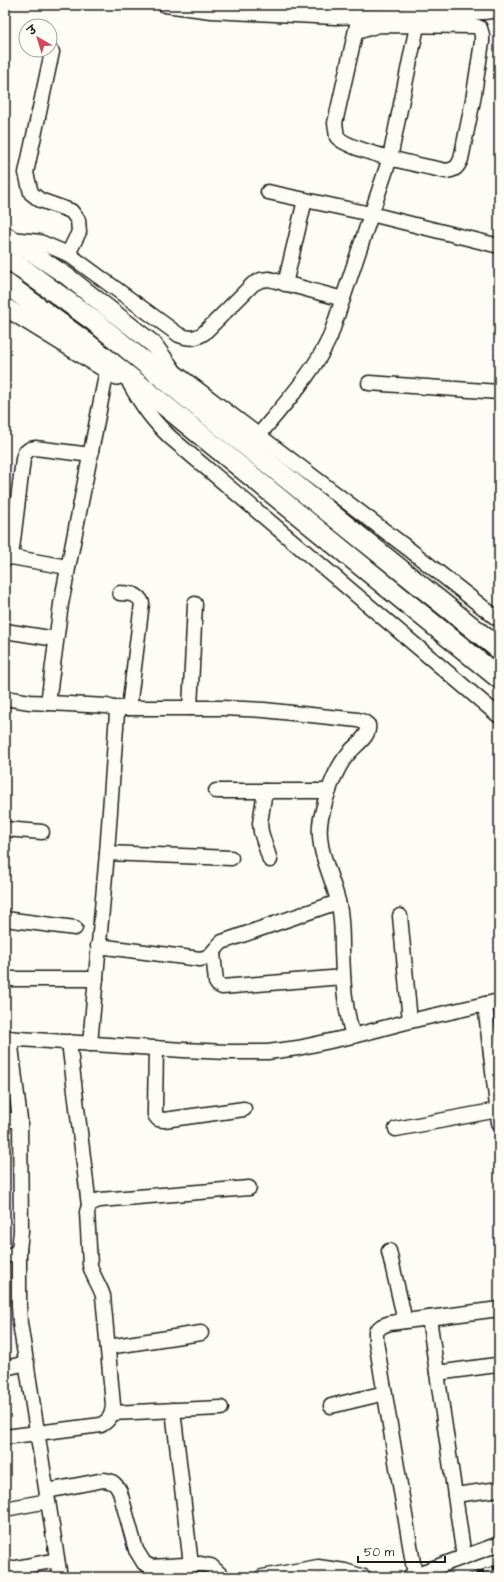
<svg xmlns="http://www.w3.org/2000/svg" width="504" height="1582" font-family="'Architects Daughter','Playpen Sans Deva',sans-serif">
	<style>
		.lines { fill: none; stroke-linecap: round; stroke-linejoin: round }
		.minor-casing { stroke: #1c1c1c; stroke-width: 17 }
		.major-casing { stroke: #1c1c1c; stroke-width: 20 }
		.highway-casing { stroke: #1c1c1c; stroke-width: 23 }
		.minor { stroke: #fdfcf7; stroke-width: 14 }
		.major { stroke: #fdfcf7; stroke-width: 17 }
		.highway { stroke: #fdfcf7; stroke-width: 20 }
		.rail-casing { stroke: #1c1c1c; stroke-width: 4.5 }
		.rail { stroke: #fdfcf7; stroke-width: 3; stroke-dasharray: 9; stroke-linecap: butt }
	</style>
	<rect width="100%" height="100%" fill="#fdfcf7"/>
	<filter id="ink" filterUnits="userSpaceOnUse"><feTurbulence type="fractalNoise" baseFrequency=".025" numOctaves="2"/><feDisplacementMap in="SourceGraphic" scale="8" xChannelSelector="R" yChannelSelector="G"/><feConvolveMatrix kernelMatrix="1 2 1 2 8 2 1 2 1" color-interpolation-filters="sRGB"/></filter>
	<g filter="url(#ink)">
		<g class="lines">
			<g class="minor-casing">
				<g id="minor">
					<polyline points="165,5 211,11 335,17 484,12 499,10"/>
					<path d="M 357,32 L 379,25 L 475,26 L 480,28 L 482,35 L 482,42 L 473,100 L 461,159 C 458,167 455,170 446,171 C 424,166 351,152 337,137 L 335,123 L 359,16"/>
					<polyline points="52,52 26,173 31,193 40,200 71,211 78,220 79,232 68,254"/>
					<polyline points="268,192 371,214 499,246"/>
					<path d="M 11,239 L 40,242 L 68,254 L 179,335 C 190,339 195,339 204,333 L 253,284 L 261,280 L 269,279 L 343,299"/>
					<polyline points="285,284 305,200"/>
					<polyline points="175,372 410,550 499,620"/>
					<polyline points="369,383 499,392"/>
					<path d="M 130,384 C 143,407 152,420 171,438 L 499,716"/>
					<path d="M 259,435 C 284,404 313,374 330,337 L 390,158 L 417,26"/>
					<polyline points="11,557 67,567"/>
					<polyline points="5,559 11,557 23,459 25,453 30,449 35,448 91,455"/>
					<path d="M 120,593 C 130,594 138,593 142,603 L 129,708"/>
					<polyline points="5,631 56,639"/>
					<polyline points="5,698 30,702 107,706 113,708 117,713 107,853 90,1044"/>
					<polyline points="48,703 61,604 107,370"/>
					<path d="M 113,708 L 222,708 L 264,710 L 358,720 L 364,722 L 368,725 C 370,737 355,745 348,754 C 335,769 325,798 321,818 C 315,847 331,873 338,901 C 342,916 342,933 342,949 C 343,981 344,1006 353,1036"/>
					<polyline points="190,708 195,604"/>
					<polyline points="216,791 329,791"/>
					<polyline points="265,791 260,823 261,832 270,860"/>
					<polyline points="5,829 42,832"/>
					<polyline points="107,853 231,858"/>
					<polyline points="400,916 410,1021"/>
					<polyline points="5,919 75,928"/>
					<path d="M 98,946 L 200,959 C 213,957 213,950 222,942 L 338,902"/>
					<polyline points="213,953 216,982 218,985 222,987 343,977"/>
					<polyline points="5,979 96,979"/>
					<polyline points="485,1004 499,1123"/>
					<polyline points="5,1038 183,1050 227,1052 268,1052 298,1048 353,1036 410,1021 499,1001"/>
					<polyline points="69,1042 89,1206"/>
					<polyline points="156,1048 155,1109 155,1115 158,1119 164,1120 244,1109"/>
					<polyline points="5,1120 20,1120"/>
					<polyline points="396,1129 498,1110"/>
					<polyline points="19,1250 19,1305 20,1323 60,1577"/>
					<polyline points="389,1251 405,1321"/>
					<polyline points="5,1256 13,1254 19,1250 21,1231 20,1120 10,1038"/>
					<polyline points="429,1318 464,1557"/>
					<polyline points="108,1347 201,1333"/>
					<polyline points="5,1368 27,1363"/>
					<polyline points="437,1373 496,1365"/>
					<polyline points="331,1406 385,1393"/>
					<polyline points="173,1410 191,1565"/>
					<polyline points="112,1413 221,1408"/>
					<path d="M 5,1437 L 101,1425 C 110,1420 112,1415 113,1405 L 103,1296 C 100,1285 92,1276 90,1265 L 87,1212 C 89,1204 92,1202 100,1200 L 249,1188"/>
					<path d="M 47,1491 L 104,1480 C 113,1481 116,1484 120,1492 L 136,1550 L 144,1563 L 151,1567 L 201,1564 L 211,1566 L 223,1577"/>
					<polyline points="455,1495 499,1489"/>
					<polyline points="5,1509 48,1501"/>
					<polyline points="5,1570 57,1560"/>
					<polyline points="415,1575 376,1341 376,1331 382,1326 390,1323 499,1309"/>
					<polyline points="262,1577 318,1567 345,1571 364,1577"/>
					<polyline points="409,1577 499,1544"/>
				</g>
			</g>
			<g class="major-casing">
				<g id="major">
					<polyline points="5,235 68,277 153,344 171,369 187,394"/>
					<polyline points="5,307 117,376"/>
				</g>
			</g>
			<g class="highway-casing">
				<g id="highway">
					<polyline points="5,256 94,321 223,427 499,649"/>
					<polyline points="5,283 85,342 158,400 499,678"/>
				</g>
			</g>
			<use href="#minor" class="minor"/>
			<use href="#major" class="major"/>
			<use href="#highway" class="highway"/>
			<g class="rail-casing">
				<g id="rail">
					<polyline points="467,1577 499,1566"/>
					<polyline points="491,1577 499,1574"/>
				</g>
			</g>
			<use href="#rail" class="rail"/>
		</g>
	</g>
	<rect width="504" height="1582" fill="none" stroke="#fdfcf7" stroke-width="20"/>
	<rect x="10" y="10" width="484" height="1562" fill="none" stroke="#1c1c1c" stroke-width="1.5" filter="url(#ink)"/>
	<g transform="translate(38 38) rotate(322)"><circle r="19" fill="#fdfcf7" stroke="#a3a29f"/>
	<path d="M0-3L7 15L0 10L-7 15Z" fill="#d1495b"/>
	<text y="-6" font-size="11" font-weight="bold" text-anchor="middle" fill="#1c1c1c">उ</text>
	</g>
	<path d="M358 1556v6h87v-6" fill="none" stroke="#1c1c1c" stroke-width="2"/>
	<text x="364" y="1556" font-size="12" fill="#1c1c1c" stroke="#fdfcf7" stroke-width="3" paint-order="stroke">50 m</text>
</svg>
